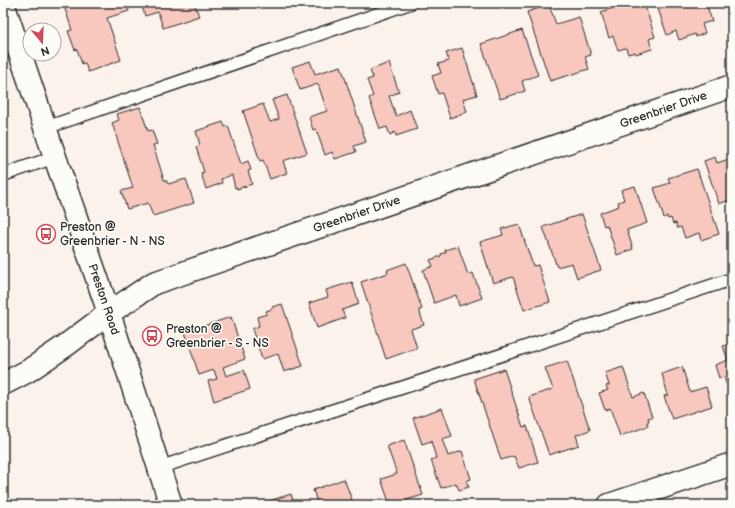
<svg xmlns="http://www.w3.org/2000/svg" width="735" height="508" font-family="'Balsamiq Sans',sans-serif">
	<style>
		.building { fill: #f8c8bf; stroke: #2b2b2b }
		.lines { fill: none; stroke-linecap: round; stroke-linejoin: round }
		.service-casing { stroke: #2b2b2b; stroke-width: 15 }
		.minor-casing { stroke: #2b2b2b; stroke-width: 25 }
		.secondary-casing { stroke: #2b2b2b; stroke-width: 25 }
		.service { stroke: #fdfcf7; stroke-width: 12 }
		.minor { stroke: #fdfcf7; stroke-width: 22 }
		.secondary { stroke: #fdfcf7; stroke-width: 22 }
		.labels { text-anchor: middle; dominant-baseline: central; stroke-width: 3.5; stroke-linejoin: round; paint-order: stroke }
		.street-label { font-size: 12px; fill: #2b2b2b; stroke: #fdfcf7 }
		.poi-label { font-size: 12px; fill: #2b2b2b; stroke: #fdfcf7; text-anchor: start }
	</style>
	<rect width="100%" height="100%" fill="#fcf2ec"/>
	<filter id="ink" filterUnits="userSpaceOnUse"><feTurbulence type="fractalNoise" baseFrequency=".025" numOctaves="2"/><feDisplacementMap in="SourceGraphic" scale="8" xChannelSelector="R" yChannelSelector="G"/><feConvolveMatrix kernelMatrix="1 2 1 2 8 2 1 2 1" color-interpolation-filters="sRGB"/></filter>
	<g filter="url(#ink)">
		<g class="building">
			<polygon points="63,3 126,3 129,11 107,18 121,60 88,72 85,63 82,64 77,49 75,50 68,31 72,30"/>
			<polygon points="141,3 194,3 199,16 163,28 158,12 145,16"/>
			<polygon points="628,3 644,3 655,37 649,39 652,49 636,54 635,52 628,54 626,48 618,50 613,36 609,38 601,12"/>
			<polygon points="656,3 706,3 712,21 702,24 705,33 696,37 695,34 679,40 676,31 667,35"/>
			<polygon points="549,5 556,24 579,17 591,55 585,57 589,69 550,81 527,12"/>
			<polygon points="522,30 538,75 522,81 525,91 500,99 481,44"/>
			<polygon points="462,48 477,95 463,99 467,112 450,118 442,93 438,94 432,76 441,73 438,64 449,61 446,53"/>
			<polygon points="310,61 315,74 341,66 366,142 354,146 356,152 335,159 332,152 325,155 316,129 313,130 309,117 327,111 318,84 300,90 292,67"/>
			<polygon points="389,63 399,92 389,96 396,116 410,110 417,129 396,136 395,132 390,135 387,127 380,129 369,98 373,96 367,80 373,78 370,70"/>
			<polygon points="287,95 307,153 283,161 287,173 270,179 263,160 260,161 243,111 263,104 270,122 279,119 272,100"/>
			<polygon points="140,107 148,131 152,130 157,144 153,145 164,180 166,180 168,184 186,179 194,203 153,216 148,203 127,209 121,191 133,188 112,123 119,120 117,114"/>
			<polygon points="223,122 225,127 228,126 241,164 248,161 251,170 248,171 252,184 237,189 237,187 235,188 232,175 221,179 222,183 206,189 201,173 204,172 196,147 200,145 196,131"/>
			<polygon points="715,157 717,163 732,158 732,199 719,204 704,161"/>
			<polygon points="697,169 719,234 701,240 699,233 685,238 681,227 677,228 676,223 673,224 671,218 668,219 667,216 664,218 654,188 670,183 668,178"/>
			<polygon points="635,186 647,223 627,230 633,249 617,255 607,225 604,226 600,213 619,206 618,202 624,200 621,190"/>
			<polygon points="582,214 601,270 577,278 572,263 557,267 543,227"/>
			<polygon points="519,224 533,266 538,265 550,302 524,310 513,277 493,283 480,242 503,235 501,229"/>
			<polygon points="458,246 468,275 473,273 482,298 459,306 456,295 434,303 423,270 433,266 430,260 441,256 441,254 446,252 445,250"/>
			<polygon points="406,263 422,309 419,310 424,325 411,329 417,348 386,359 361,282 388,273 387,270"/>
			<polygon points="352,282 359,304 342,310 345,318 317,328 309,303 328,297 326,290"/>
			<polygon points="282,304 303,366 284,372 278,354 262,359 252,329 259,326 257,317 267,314 266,311 272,309 272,307"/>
			<polygon points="231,317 245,359 223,367 226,376 244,370 250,389 214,401 208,381 217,379 214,370 199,375 185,332"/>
			<polygon points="732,343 732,391 729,392 724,377 719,378 715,365 728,360 723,346"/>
			<polygon points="567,361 590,430 576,435 579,445 549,455 529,397 553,389 545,368"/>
			<polygon points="623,367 633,397 644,393 652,417 648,418 649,421 647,422 648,426 620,436 610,408 605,410 599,393 608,390 606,386 609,385 605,373"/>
			<polygon points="682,367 690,392 706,387 712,406 672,419 664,396 668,395 662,374"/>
			<polygon points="504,369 523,427 527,426 538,462 519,468 514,456 501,460 474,379"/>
			<polygon points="442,408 452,436 442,439 448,456 462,451 471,479 466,481 469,487 459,490 456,483 441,488 431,460 436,458 431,441 422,444 413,418"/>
			<polygon points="404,440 423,495 390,505 381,479 397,474 387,446"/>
			<polygon points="344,479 354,505 318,505 313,490"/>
			<polygon points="291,494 294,505 256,505"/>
		</g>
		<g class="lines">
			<g class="service-casing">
				<g id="service">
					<polyline points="45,128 410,3"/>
					<polyline points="3,175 55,157"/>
					<polyline points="158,468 732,279"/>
				</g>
			</g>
			<g class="minor-casing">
				<g id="minor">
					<path id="s1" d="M 3,384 L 28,371 L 65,346 L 109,313 L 154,283 L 732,86"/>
					<polyline points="609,505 732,464"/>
				</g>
			</g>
			<g class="secondary-casing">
				<g id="secondary">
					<path id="s2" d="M 3,3 L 55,157 L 109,313 L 171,505"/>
				</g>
			</g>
			<use href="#service" class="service"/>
			<use href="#minor" class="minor"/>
			<use href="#secondary" class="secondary"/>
		</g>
	</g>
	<defs>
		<g id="bus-ring" transform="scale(1)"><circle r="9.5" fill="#fdfcf7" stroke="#d1495b" stroke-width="1.5"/><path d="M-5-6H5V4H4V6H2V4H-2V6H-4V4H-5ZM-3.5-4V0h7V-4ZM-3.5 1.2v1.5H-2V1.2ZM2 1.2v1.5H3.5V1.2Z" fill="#d1495b"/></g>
	</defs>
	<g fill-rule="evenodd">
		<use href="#bus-ring" x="46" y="234"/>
		<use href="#bus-ring" x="152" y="336"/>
	</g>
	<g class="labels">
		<g class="street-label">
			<text stroke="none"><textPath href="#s1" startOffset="720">Greenbrier Drive</textPath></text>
			<text stroke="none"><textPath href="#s1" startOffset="396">Greenbrier Drive</textPath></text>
			<text stroke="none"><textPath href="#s2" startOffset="313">Preston Road</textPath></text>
		</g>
		<g class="poi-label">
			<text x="60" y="227">Preston @<tspan x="60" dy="14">Greenbrier - N - NS</tspan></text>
			<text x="166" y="329">Preston @<tspan x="166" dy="14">Greenbrier - S - NS</tspan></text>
		</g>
	</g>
	<rect width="735" height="508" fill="none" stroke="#fdfcf7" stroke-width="16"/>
	<rect x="8" y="8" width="719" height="492" fill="none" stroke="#2b2b2b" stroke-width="1.5" filter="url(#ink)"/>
	<g transform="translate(42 42) rotate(161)"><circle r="19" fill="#fdfcf7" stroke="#a9a8a5"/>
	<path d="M0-3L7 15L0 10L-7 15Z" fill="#d1495b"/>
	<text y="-6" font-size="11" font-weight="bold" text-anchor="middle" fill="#2b2b2b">N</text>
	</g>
</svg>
